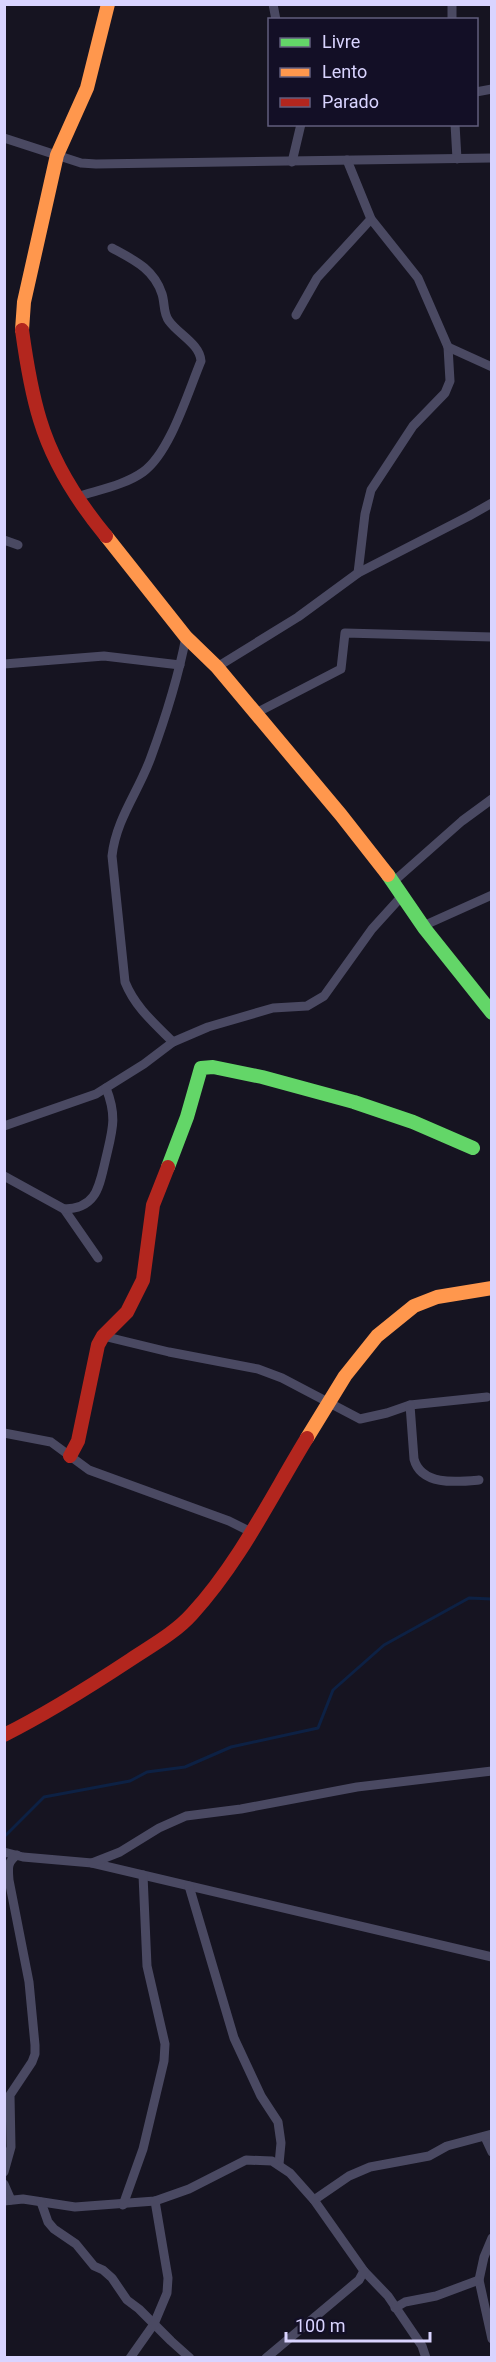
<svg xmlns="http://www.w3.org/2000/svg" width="496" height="2362" font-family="Roboto,sans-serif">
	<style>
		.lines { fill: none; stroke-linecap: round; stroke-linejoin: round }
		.stream { stroke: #0d2144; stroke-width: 3 }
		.street { stroke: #4a4962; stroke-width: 9 }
		.fast { stroke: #63d668; stroke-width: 14 }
		.slow { stroke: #ff974d; stroke-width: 14 }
		.jam { stroke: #b3261e; stroke-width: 14 }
	</style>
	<rect width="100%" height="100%" fill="#161421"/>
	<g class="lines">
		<polyline class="stream" points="4,1837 44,1797 130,1781 147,1772 185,1767 231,1747 318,1728 333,1690 384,1645 469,1598 492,1599"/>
		<g class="street">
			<polyline points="273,4 276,20"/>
			<polyline points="452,20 452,4"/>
			<polyline points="476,92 492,89"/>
			<polyline points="455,124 457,159"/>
			<polyline points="4,138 81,163 96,164 492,158"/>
			<polyline points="347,160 371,219 418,278 448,347 450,381 445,393 413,426 371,490 365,514 358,573"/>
			<polyline points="292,162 301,124"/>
			<polyline points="296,315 317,278 371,219"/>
			<polyline points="448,347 492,367"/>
			<path d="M 77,497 C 98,490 125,485 143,472 C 170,453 188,392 201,361 C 200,344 178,334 169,321 C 163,314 165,303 162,294 C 154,269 134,260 112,248"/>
			<polyline points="4,540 18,545"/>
			<polyline points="4,664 104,656 180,665"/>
			<polyline points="217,667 298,617 358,573 469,516 492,503"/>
			<polyline points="256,713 341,669 345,633 492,637"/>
			<polyline points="393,882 462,821 492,799"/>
			<polyline points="423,926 492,895"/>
			<path d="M 173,1042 C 154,1023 135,1007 125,982 L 112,856 C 116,819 139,791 151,757 C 165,719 178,678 186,637"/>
			<polyline points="4,1126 96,1094 144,1064 173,1042 208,1027 273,1008 307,1006 324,996 372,929 401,897"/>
			<polyline points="4,1176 64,1209 98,1258"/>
			<path d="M 64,1209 C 96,1209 99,1187 105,1162 C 112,1131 118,1118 106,1088"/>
			<polyline points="103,1336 169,1352 258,1369 282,1378 360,1419 387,1413 410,1405 487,1397"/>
			<path d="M 410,1405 L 414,1459 C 421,1486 457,1482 479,1480"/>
			<polyline points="4,1433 51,1442 89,1470 229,1521 249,1531"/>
			<polyline points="4,1852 23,1857 92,1863 492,1957"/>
			<polyline points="92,1863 120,1852 159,1828 186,1816 241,1809 357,1787 492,1771"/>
			<polyline points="189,1886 234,2038 261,2096 278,2122 281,2143 279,2164"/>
			<polyline points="485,2137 492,2152"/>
			<path d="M 4,2172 L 11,2147 L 10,2095 L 32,2062 L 35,2054 L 35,2045 L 29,1982 L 9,1880 C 8,1868 7,1862 17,1855"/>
			<polyline points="4,2184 11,2200"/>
			<polyline points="314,2200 349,2176 370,2167 429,2156 447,2146 492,2134"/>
			<polyline points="4,2201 23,2199 75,2207 155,2201 189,2189 246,2160 272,2161 290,2173 314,2200 364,2271 388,2296 422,2346 426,2358"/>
			<polyline points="41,2202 48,2222 54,2229 76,2244 94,2266 103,2270 112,2278 127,2300 139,2309 171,2341 190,2358"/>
			<polyline points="123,2205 143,2149 164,2061 165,2044 147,1966 143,1875"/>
			<polyline points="492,2238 484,2257 479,2280 492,2339"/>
			<polyline points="395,2308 405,2302 436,2296 479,2280"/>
			<polyline points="130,2358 154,2324 167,2293 168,2278 155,2201"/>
			<polyline points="266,2358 359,2280 364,2271"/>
		</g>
		<g class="fast">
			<polyline points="388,875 425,929 492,1013"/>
			<polyline points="168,1167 187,1117 201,1068 213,1067 262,1077 354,1102 413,1122 473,1148"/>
		</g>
		<g class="slow">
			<polyline points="22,330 24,302 57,155 87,88 108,4"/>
			<polyline points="106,536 186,637 217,667 341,815 388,875"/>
			<polyline points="307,1438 345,1376 377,1336 414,1306 437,1297 492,1288"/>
		</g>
		<g class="jam">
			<path d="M 22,330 C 26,359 31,391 40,420 C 53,463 78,502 106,536"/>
			<polyline points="70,1456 78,1441 98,1345 103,1336 127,1312 143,1280 153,1205 168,1167"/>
			<path d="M 4,1735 C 48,1713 89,1687 130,1660 C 151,1646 175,1633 192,1614 C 239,1563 271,1497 307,1438"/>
		</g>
	</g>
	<rect width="496" height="2362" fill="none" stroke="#d9d4ff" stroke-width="12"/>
	<rect x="268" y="18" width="210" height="108" fill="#130f26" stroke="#625e7d" stroke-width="1.5"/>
	<rect x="280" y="38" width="30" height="9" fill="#63d668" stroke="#625e7d" stroke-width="1.5"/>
	<text x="322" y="48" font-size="18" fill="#d9d4ff">Livre</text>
	<rect x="280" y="68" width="30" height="9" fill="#ff974d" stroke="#625e7d" stroke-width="1.5"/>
	<text x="322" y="78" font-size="18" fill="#d9d4ff">Lento</text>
	<rect x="280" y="98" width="30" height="9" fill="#b3261e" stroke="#625e7d" stroke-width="1.5"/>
	<text x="322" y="108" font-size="18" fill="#d9d4ff">Parado</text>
	<path d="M286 2332v9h144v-9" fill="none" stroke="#d9d4ff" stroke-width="3"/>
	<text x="295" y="2332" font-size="18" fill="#d9d4ff" stroke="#130f26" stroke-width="4.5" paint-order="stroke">100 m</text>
</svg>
